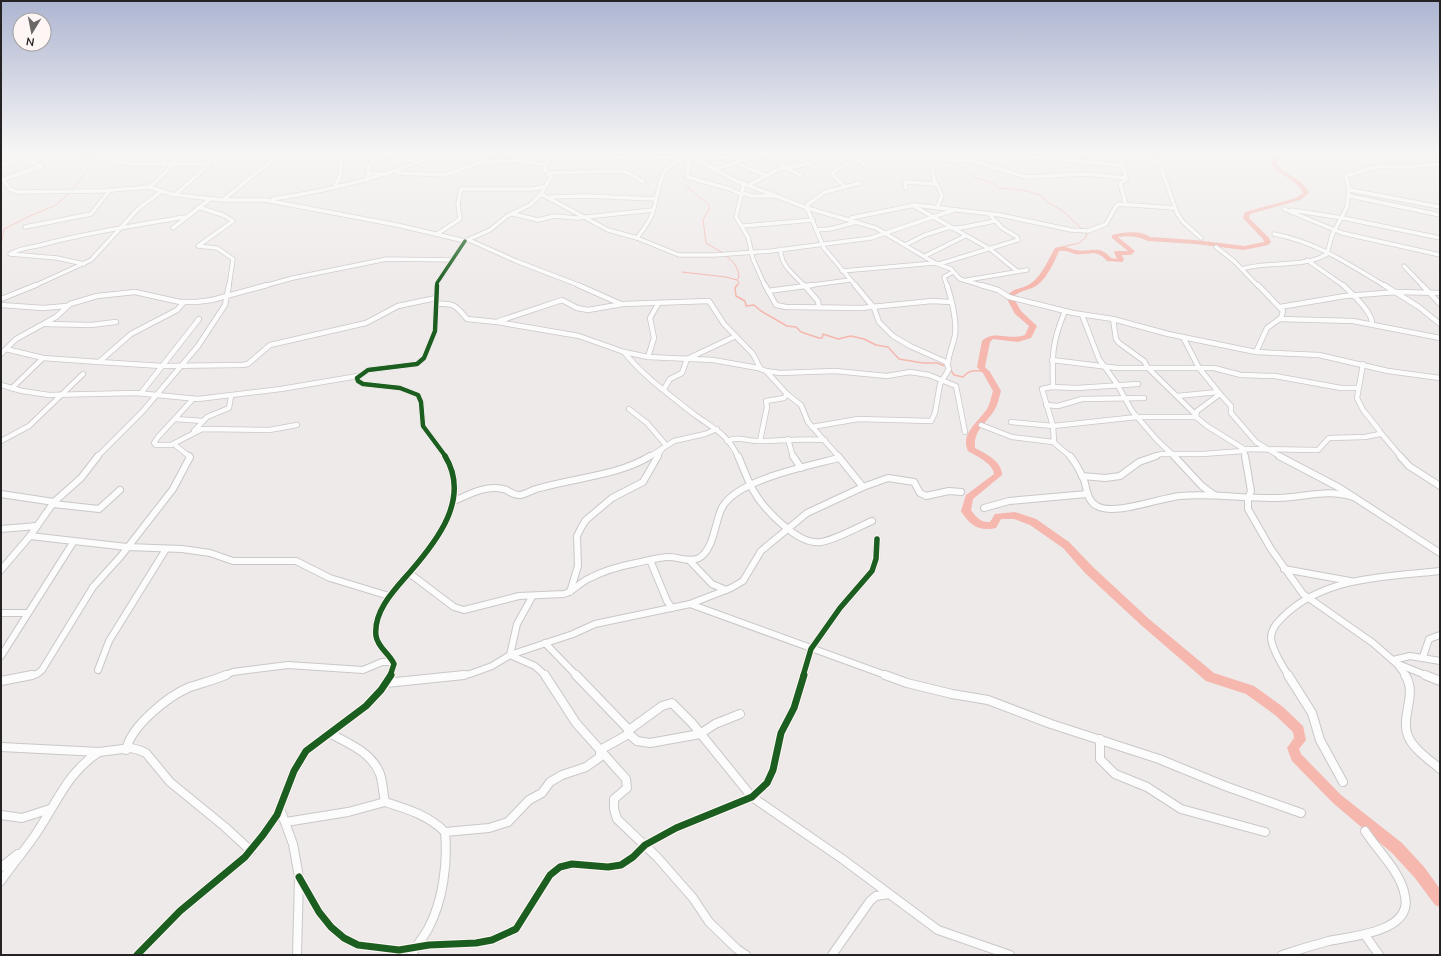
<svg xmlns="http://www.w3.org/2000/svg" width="1441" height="956" font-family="Mulish,sans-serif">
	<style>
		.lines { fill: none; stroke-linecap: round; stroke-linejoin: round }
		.stream-far1 { stroke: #f5b7ae; stroke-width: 1 }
		.stream { stroke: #f5b7ae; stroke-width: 1.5 }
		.river { fill: #f5b7ae; fill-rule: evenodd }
		.street-far3-casing { stroke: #cac7c7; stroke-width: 5 }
		.street-far2-casing { stroke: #cac7c7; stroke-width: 6 }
		.street-far1-casing { stroke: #cac7c7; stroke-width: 8 }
		.street-casing { stroke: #cac7c7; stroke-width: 10 }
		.street-far3 { stroke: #fcfcfc; stroke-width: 3.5 }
		.street-far2 { stroke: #fcfcfc; stroke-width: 4.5 }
		.street-far1 { stroke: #fcfcfc; stroke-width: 6 }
		.street { stroke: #fcfcfc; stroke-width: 8 }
		.cycleway-far3-casing { stroke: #fdf6f5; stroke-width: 5 }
		.cycleway-far2-casing { stroke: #fdf6f5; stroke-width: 6 }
		.cycleway-far1-casing { stroke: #fdf6f5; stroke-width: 8 }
		.cycleway-casing { stroke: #fdf6f5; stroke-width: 10 }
		.cycleway-far3 { stroke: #1b5e20; stroke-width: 3.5 }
		.cycleway-far2 { stroke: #1b5e20; stroke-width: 4.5 }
		.cycleway-far1 { stroke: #1b5e20; stroke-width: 5.5 }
		.cycleway { stroke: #1b5e20; stroke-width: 7 }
	</style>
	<rect width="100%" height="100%" fill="#eeeae9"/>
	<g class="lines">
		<g class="stream-far1">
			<polyline points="936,152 937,158"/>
			<polyline points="249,154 254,152"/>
			<polyline points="942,161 964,167 974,177 994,184 998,188 1023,190 1040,195 1049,203 1063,211 1082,229"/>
			<polyline points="685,185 709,205 709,209 703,220 706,243 723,253"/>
			<polyline points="72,190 95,160 89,155 79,152"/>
			<polyline points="28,217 56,205 70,193"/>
			<polyline points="1,246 4,229 28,217"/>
			<polyline points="1062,247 1079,243 1087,236 1085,232"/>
			<path d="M 726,256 C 734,262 738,267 739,277 L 737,280 L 739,283 L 737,286"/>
			<polyline points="682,272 726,277 737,280"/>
		</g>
		<g class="stream">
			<polyline points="737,285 735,288 736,296 745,301 746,306 754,305 761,311 787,326 796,327 801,332 819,338 822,338 823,334 838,339 851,336 864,339 876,345 888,347 899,359 923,363 937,363 945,366"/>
			<path d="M 950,369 L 954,375 L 963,377 C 970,369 976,370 986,372"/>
		</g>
		<path class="river" d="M 1269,152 L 1275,152 L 1280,157 L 1276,163 C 1285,176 1302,177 1309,193 L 1300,200 L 1250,214 L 1249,218 L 1269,238 L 1271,242 L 1268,245 L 1244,250 L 1195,244 L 1148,241 C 1140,237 1129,235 1119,237 L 1118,237 L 1135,251 L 1131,255 L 1122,255 L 1124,260 L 1122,262 L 1107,261 C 1096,248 1088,256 1075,254 C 1069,252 1066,250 1059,251 C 1054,263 1045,283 1032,288 C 1025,291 1019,291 1013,297 L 1021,311 L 1037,326 L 1031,338 L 1018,342 L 993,339 L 990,342 L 985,367 L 990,372 L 1001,391 C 999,397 998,404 995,409 C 987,423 973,430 975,448 C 986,454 1002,461 1002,475 L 973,499 L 971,510 C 976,517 981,523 990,522 L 995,514 L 1015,512 L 1036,519 L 1069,542 L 1093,567 L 1149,619 L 1214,673 L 1254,686 L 1283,707 L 1303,726 L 1306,740 L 1299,749 L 1301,754 L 1341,795 L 1402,843 L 1425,868 L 1440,889 L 1440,907 L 1435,905 L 1415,878 L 1392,853 L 1333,803 L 1292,761 L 1287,748 L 1294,738 L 1293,732 L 1275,715 L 1246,694 L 1206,681 L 1141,625 L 1085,573 L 1063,548 L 1030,525 L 1014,519 L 1001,519 L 996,528 C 980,532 969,525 961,511 L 966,495 L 994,474 C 993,463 976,456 968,451 C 960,434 978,422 987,409 C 990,404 991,397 993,391 L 983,373 L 977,367 L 982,341 C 994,329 1009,341 1025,335 L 1029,326 L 1015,314 L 1006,297 C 1014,287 1020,290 1030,284 C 1042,276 1048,260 1055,248 C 1065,245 1067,248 1076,250 C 1090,253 1099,244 1111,258 L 1117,259 L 1114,252 L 1115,251 L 1128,251 L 1112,238 L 1112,235 C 1123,232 1141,230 1150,237 L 1195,240 L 1244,246 L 1264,242 L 1263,239 L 1243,218 L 1245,212 L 1296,198 L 1303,193 C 1297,179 1280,177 1270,163 L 1274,157 Z"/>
		<g class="street-far3-casing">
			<g id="street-far3">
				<polyline points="127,152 126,155 116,161 134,164 209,164"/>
				<polyline points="283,152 275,158 298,160 309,158"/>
				<polyline points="597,152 597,155 637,159 662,157 681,158"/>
				<polyline points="688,152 692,157 734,180 807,208 876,228 935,263 951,269 960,279 984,286"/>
				<polyline points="787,152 817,169"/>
				<polyline points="858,152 858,157 863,165"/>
				<polyline points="900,152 929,158 973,161 1026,177 1086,174 1126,178"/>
				<polyline points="1114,152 1159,162 1177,213 1183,222 1201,238"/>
				<polyline points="1116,152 1125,172 1126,180 1120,183 1126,205"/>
				<polyline points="1351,152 1352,154"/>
				<polyline points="387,154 418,163"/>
				<polyline points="769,155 786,168 802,176"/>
				<polyline points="1008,155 1121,165"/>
				<polyline points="692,157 688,165 687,177 730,189 742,195"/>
				<polyline points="698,159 731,157 743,160"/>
				<polyline points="481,162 479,161 484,152"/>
				<polyline points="521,162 545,164"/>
				<polyline points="736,163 765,175"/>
				<polyline points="163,164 164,152"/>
				<polyline points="1,165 40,152"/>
				<polyline points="716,169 743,160 781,152"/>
				<polyline points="933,170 934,180 942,195 937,208"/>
				<polyline points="398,173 445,175 481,162 513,161 551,156"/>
				<polyline points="548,173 620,171 628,173 644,182"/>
				<polyline points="369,174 387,174"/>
				<polyline points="1,177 10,189 17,192 100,191 150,187 171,194 194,197 223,200 265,200 397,225 465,241 490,230 507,216 530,205 541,194 551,177 545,170 545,164 555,152"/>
				<polyline points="4,179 42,166 21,158"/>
				<polyline points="367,181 370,163 386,155 385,152"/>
				<polyline points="744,183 736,217 748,237 753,259 765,286"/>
				<polyline points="749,185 779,169 809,164"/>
				<polyline points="844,186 832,174 837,169 846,165"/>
				<polyline points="150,187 169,169 182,152"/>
				<polyline points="335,187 340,176 341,164"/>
				<polyline points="906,188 905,182 936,184"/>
				<polyline points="1350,190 1440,207"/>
				<polyline points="743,193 752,196 774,196"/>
				<polyline points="541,194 608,230 637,238 679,255 714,255 771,251 871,238 954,210"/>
				<polyline points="175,195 202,171 216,152"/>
				<polyline points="1350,196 1440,215"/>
				<polyline points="551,197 586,196 655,199"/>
				<path d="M 273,199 C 332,190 388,177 443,152"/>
				<polyline points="223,200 275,158"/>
				<polyline points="912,205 990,249 1017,271"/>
				<polyline points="198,207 223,215 233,221 198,246 217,248 233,259 229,286"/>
				<polyline points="1284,209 1342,233 1440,255"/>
				<polyline points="1291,210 1343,218 1440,238"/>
				<polyline points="513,214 538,220 554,216 577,218 653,210"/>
				<polyline points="851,218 915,205 1000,215 1071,230 1088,231 1106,224 1116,206 1119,204 1174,208"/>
				<polyline points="743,226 813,220"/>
				<polyline points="25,227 91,214 110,190"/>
				<polyline points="173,228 210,199"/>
				<polyline points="951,228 960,228 995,221"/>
				<polyline points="816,230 830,229 857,222"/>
				<polyline points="437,234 460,219 458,204 461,189 531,189 545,187"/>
				<path d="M 1274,234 C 1316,242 1349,264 1385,286"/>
				<path d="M 637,238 C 642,231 649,223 652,214 C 662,187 654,164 690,159"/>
				<polyline points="469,240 516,261 581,286"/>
				<polyline points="905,245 925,235 950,227"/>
				<polyline points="1216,247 1234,261 1258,286"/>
				<path d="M 781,249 C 779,264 795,276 805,286"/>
				<polyline points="925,256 965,236"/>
				<polyline points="1307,260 1344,286"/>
				<path d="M 84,264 L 57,258 L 10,254 C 22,247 32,248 45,244 C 91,232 138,225 185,217"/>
				<polyline points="939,264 1018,240 1017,237 1002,228 988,213"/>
				<polyline points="1404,266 1423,286"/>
				<path d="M 1242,269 C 1268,261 1305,268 1327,254 L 1332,235 L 1347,207 L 1349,189 L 1346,176 L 1378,166 L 1402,167 L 1440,164"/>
				<polyline points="842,271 935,263"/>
				<polyline points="967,280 1027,270"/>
				<polyline points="34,286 91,260 139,208 162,191"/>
				<polyline points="264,286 293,278 387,259 453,260"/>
				<polyline points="437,286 437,283 465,241"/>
				<polyline points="805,286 850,280"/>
				<polyline points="856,286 824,248 807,208 808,204 825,192 860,183"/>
				<polyline points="947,286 944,277 953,272"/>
			</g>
		</g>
		<g class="street-far2-casing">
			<g id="street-far2">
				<polyline points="437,285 435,331 424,358 417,364 368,370 357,378 358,381 363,384 400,388 418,395 421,402 423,426 446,457"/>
				<polyline points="578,285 621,304"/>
				<polyline points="765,285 776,305 786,307 861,308 932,301 951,302"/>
				<polyline points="804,285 818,301 819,307"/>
				<path d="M 947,285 C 952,301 957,319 955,335 C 953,345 949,353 948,363"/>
				<polyline points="981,285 998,290 1009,297 1073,313 1113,319 1168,334 1256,352 1319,355 1388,371 1440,378"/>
				<path d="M 1343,285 C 1351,293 1372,311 1372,323"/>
				<polyline points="1384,285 1419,307 1440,324"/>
				<polyline points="1422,285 1440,304"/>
				<polyline points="768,291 813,285"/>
				<polyline points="1,299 36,285"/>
				<path d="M 437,304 C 455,303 456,306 467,319 L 497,322 L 579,336 L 624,352 L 648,357 L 713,360 L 758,368 L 766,371 L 787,394 L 801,405 L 808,422 L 839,457"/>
				<polyline points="1,305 43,308 67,306"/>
				<polyline points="1280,307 1345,296 1397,292 1440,293"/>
				<polyline points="1082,315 1099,359 1117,384 1132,411 1157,440 1175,457"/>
				<polyline points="1113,319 1116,339 1119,343 1144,361 1148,368 1195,414"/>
				<polyline points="1279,319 1353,321 1440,338"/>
				<polyline points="499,321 562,300 577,308 588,310 623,304 709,301 724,324 753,354 760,368"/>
				<polyline points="45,324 91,325 116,322"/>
				<polyline points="1183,337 1199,368 1220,394 1197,411 1196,417 1207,426 1244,449"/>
				<polyline points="6,349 43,358 99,362 162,366 242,365 248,364 270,345 366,323 398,306 436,298"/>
				<path d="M 624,352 C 644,377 670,395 695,415 C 713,428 729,435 738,457"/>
				<polyline points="1256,352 1267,328 1281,318 1283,311 1258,285"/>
				<polyline points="1,354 16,339 56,317 70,304 97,296 135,292 180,302 196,302 212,300 267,285"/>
				<polyline points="648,357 654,338 650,318 658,304"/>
				<polyline points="1052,360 1117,368 1214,368 1241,375 1275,376 1341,388 1357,388"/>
				<polyline points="99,362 131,334 177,310 184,302"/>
				<polyline points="766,371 780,373 835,371 887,376 910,372 929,375 956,386 965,432"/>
				<polyline points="1,385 22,391 49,395 136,393 198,399 281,389 358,376"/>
				<path d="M 1053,387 C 1052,355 1052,342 1065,311"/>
				<polyline points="12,388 43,358"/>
				<polyline points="664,389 670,379 682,373 687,359 736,336"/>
				<polyline points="141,393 199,319"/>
				<polyline points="1220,394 1231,406 1231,413 1256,442 1281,457"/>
				<polyline points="1177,396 1218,392"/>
				<polyline points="193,399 158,437 154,443 156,445 171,445 202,429 269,430 297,425"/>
				<polyline points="1046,405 1058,406 1082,399 1144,398"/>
				<polyline points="629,409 647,423 666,445"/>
				<polyline points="175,419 203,421"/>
				<polyline points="1011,422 1053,426 1137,417 1196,417"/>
				<polyline points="981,425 1012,437 1053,442 1071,457"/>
				<polyline points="812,427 858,419 931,421 935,413 940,384 949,369 946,362 910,346 893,336 879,322 874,308 855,285"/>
				<polyline points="194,431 207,417 229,408 231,396"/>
				<polyline points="1380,432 1401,457"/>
				<polyline points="788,439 793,457"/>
				<polyline points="1,441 29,426 83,374"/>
				<path d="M 727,441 C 738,436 747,441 758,441 C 781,441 802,438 825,440"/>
				<polyline points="760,441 767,407 766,401 784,398 787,394"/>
				<polyline points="1054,442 1053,426 1042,389 1051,387 1077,388 1138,384"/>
				<polyline points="175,445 190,457"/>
				<polyline points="97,457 142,412 198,346 225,305 229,285"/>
				<polyline points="649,457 674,441 705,434 717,429"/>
				<polyline points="657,457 662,449"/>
				<polyline points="1153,457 1161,454 1202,454 1244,451"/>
				<polyline points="1245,457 1244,449 1318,450 1329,438 1365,437 1380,434 1379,430 1363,410 1357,398 1363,364"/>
			</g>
		</g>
		<g class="street-far1-casing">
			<g id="street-far1">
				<path d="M 738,456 C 743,467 747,479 753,490 C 763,508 798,546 821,542 C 835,540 858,527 872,521"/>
				<polyline points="793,456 801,468"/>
				<polyline points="838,456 863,487"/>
				<path d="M 1070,456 C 1076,463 1080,471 1084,480 C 1087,489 1087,501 1097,506 C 1115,516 1159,498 1180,496 C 1213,493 1245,499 1278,498 C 1304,498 1327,488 1353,497"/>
				<polyline points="1174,456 1202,486 1214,495"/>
				<polyline points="1245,456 1251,491 1248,498 1248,509 1271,549 1303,594 1373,643 1397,664 1406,676"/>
				<polyline points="1279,456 1340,488 1440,553"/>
				<polyline points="1400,456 1409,466 1440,486"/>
				<polyline points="1082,476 1105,478 1120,476 1139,462 1156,456"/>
				<polyline points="1,494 54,502"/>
				<path d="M 454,501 C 470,494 485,485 503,489 C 510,490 512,496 520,495 C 527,494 533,489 540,488 C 575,478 620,475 650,456"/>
				<polyline points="53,504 99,509 120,490"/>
				<polyline points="984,508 1009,501 1087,494"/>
				<polyline points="1,529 37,526"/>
				<polyline points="30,536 127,547 182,549 210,553 233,561 296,561 330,578 389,596"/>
				<polyline points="650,560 667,601 672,608"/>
				<polyline points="689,560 712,584 726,590"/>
				<polyline points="1284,569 1350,581"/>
				<polyline points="1,570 30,536 54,502 81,478 98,456"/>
				<path d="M 409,573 L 454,607 L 464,610 L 519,596 L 564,594 C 574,591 580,582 590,578 C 603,571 621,566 636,563 C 646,561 659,557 669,557 C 678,557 690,563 699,558 C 715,549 715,518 723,506 C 740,479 808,466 839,458"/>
				<polyline points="570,592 578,566 577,536 582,526 586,520 612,498 643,482 658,456"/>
				<polyline points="532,597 517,624 510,655 535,666 546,676"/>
				<polyline points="690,604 888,676"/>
				<polyline points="1,613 28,613"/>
				<polyline points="545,643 577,676"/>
				<polyline points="1,656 74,541"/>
				<polyline points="1423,657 1429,639 1440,635"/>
				<polyline points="1393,660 1410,656 1440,661"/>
				<polyline points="1398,664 1428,676"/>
				<polyline points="98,670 109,641 166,549"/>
				<polyline points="27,676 37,674 42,670 93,587 121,556 173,489 190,457 189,456"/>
				<polyline points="223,676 233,672 288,665 363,670 382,662 393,662"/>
				<path d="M 390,676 L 394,664 C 389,653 378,648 376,636 C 373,611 395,589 410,572 C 437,541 471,498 445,456"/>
				<polyline points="457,676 470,674 492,666 510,655 573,634 595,624 690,604 731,588 743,581 761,551 807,513 863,487 888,478 914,482 920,493 926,496 949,491 961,492"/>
				<polyline points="803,676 811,649 840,608 872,571 876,559 877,539"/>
				<path d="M 1289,676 C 1283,668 1271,647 1271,637 C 1272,626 1280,620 1287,613 C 1329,576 1388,577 1440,571"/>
			</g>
		</g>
		<g class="street-casing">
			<g id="street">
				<polyline points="545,675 576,723 626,779 627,788 614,799 614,809 617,819 657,857 693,898 709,922 737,949 746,955"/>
				<polyline points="576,675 629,730 627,735 600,750"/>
				<polyline points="885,675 907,683 952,694 988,700 1051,724 1159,759 1225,786 1301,813"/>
				<polyline points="1288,675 1312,713 1320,740 1343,782"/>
				<path d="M 1405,675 C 1418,694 1400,716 1408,736 C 1413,749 1430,760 1440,769"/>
				<polyline points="1425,675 1440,681"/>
				<polyline points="1,681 32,675"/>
				<polyline points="386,683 464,675"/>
				<polyline points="629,730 662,706 672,703 692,723 752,797 841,858 938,930 1010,955"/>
				<polyline points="628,733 637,741 650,743 700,734 715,724 740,714"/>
				<path d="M 331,734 C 350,744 372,753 380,774 C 383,783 383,793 385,802 C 407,809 428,815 445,832 C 448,863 443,901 428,929 C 423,938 416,945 412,955"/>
				<polyline points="1100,739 1100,759 1115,774 1147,787 1181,809 1265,832"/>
				<polyline points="1,747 99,752 131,748 139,750 146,753 170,782 225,827 251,851"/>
				<path d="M 126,750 C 131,726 168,696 190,687 C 202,683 214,680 226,675"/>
				<polyline points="280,809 293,844 299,877 297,955"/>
				<polyline points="1,815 22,818 50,809"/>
				<polyline points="286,822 348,812 385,802"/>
				<polyline points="445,832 489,828 508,822 529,800 542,793 550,782 562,775 586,767 600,757 600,750"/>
				<polyline points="1,867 18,854"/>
				<polyline points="299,877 319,912 331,927 344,938 358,945 399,950 429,945 476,943 492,940 516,929 550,875 560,867 572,864 608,867 621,865 633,857 645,845 676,828 752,797 767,783 773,770 781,733 794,708 804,675"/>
				<path d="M 1,881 C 13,863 28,847 39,829 C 58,800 69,771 99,752"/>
				<polyline points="1365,935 1379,955"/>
				<polyline points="137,955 180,911 245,857 263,835 277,815 294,771 306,751 366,706 381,690 391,675"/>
				<polyline points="832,955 870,901 876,896 889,894"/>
				<path d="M 1282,955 C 1298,950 1313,945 1329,941 C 1352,936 1413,932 1405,896 C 1401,872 1378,851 1365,831"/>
			</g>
		</g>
		<use href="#street-far3" class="street-far3"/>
		<use href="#street-far2" class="street-far2"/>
		<use href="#street-far1" class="street-far1"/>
		<use href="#street" class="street"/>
		<g class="cycleway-far3-casing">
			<polyline id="cycleway-far3" points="437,286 437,283 465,241"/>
		</g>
		<g class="cycleway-far2-casing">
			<polyline id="cycleway-far2" points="437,285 435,331 424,358 417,364 368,370 357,378 358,381 363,384 400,388 418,395 421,402 423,426 446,457"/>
		</g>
		<g class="cycleway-far1-casing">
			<g id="cycleway-far1">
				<path d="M 390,676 L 394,664 C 389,653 378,648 376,636 C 373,611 395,589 410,572 C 437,541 471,498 445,456"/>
				<polyline points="803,676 811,649 840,608 872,571 876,559 877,539"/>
			</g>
		</g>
		<g class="cycleway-casing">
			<g id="cycleway">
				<polyline points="299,877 319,912 331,927 344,938 358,945 399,950 429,945 476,943 492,940 516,929 550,875 560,867 572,864 608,867 621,865 633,857 645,845 676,828 752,797 767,783 773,770 781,733 794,708 804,675"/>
				<polyline points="137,955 180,911 245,857 263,835 277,815 294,771 306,751 366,706 381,690 391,675"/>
			</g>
		</g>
		<use href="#cycleway-far3" class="cycleway-far3"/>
		<use href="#cycleway-far2" class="cycleway-far2"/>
		<use href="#cycleway-far1" class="cycleway-far1"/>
		<use href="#cycleway" class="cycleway"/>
	</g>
	<linearGradient id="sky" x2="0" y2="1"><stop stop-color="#adb5d1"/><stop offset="0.53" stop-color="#f7f6f5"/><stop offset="1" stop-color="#f7f6f5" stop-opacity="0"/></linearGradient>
	<rect width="1441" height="286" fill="url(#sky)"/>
	<rect width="1441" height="956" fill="none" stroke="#242222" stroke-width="4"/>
	<g transform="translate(32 32) rotate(190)"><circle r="19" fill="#fdf6f5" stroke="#a6a1a1"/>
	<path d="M0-3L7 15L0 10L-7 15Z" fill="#6b6868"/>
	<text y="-6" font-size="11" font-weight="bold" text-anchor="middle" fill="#242222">N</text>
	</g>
</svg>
